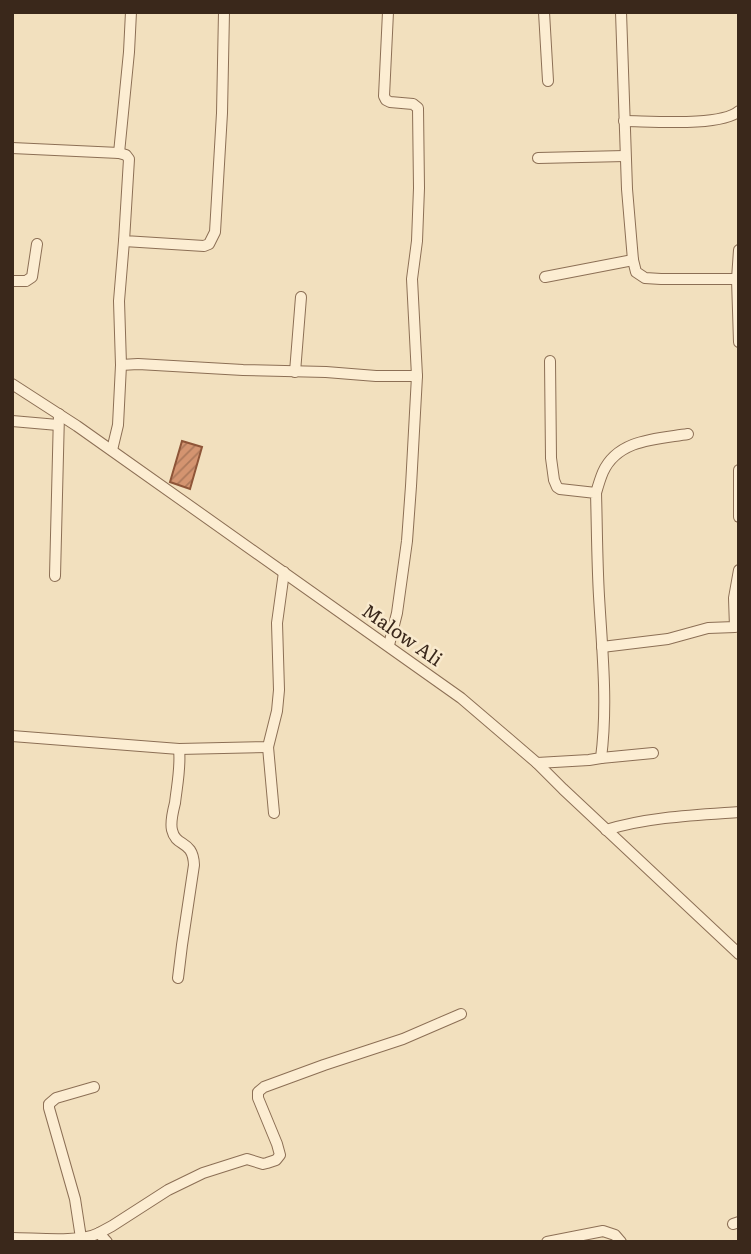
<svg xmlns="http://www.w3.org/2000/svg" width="751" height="1254" font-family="Literata,serif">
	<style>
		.building { fill: url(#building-hatch); stroke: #8e5538; stroke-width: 2 }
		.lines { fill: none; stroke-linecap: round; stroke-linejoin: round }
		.minor-casing { stroke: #8c6f55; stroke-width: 12 }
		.minor { stroke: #fcedd2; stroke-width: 10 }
		.labels { text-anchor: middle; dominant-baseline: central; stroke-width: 5; stroke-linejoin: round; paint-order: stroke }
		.street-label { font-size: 19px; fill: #3a281b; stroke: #f9eace }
	</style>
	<defs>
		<pattern id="building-hatch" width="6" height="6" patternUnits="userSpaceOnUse" patternTransform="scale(1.75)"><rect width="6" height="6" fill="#d49470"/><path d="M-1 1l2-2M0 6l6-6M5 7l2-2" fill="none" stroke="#ad795b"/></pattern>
	</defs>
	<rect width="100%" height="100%" fill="#f2e0be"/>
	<polygon class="building" points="182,441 202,447 190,489 170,482"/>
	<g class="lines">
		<g class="minor-casing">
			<g id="minor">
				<polyline points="388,12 384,96 386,100 390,102 413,104 418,108 419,188 417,241 412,279 417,376 411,486 407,541 397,613 389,645"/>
				<polyline points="544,12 548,81"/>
				<polyline points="621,12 627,189 633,260 636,272 645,278 661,279 737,279 739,342"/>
				<path d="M 624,121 C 649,121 721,127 739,111"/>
				<polyline points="12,148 119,153 126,155 129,159 124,241 204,246 209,244 215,232 222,113 224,12"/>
				<polyline points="119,153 129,52 131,12"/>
				<polyline points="538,158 625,156"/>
				<polyline points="545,277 633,260"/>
				<polyline points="737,279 739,250"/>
				<polyline points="12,281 26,281 32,277 37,244"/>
				<polyline points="121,365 119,301 124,241"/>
				<polyline points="295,372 301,297"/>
				<polyline points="12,384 77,426 461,698 537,763 563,789 739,954"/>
				<polyline points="12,421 58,425"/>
				<polyline points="112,450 118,425 121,365 138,364 243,370 326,372 376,376 417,376"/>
				<polyline points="739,470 739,517"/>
				<path d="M 596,493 C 598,486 600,479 603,472 C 618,439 657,439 688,434"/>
				<polyline points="55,576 59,414"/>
				<polyline points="602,647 668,639 708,628 735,627 734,598 739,570"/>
				<polyline points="12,736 179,749 268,747 277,711 279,690 277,623 284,572"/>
				<polyline points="268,747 274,813"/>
				<polyline points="601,758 653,753"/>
				<path d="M 537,763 L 589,760 L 601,758 C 608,704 602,649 599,596 C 597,561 597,527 596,493 L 560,489 L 557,487 L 554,480 L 551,458 L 550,361"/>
				<path d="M 606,830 C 647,817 696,815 739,812"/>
				<path d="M 178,978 L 182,945 L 194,865 C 193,839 176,848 172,830 C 170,822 173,811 175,803 C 177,785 181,767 179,749"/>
				<polyline points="733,1224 739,1222"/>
				<polyline points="99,1233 112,1226 168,1190 203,1173 247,1159 263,1164 267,1163 276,1160 280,1155 277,1144 258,1098 258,1092 264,1087 324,1065 403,1039 461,1014"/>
				<path d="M 12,1238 C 36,1238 79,1243 99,1233 L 107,1242"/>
				<polyline points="81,1238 75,1199 49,1108 49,1104 56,1098 94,1087"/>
				<polyline points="547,1242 603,1231 615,1235 621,1242"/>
			</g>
		</g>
		<use href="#minor" class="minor"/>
	</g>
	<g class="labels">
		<g class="street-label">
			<text transform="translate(403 634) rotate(35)">Malow Ali</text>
		</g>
	</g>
	<rect width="751" height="1254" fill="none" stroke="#3a281b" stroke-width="28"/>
</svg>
